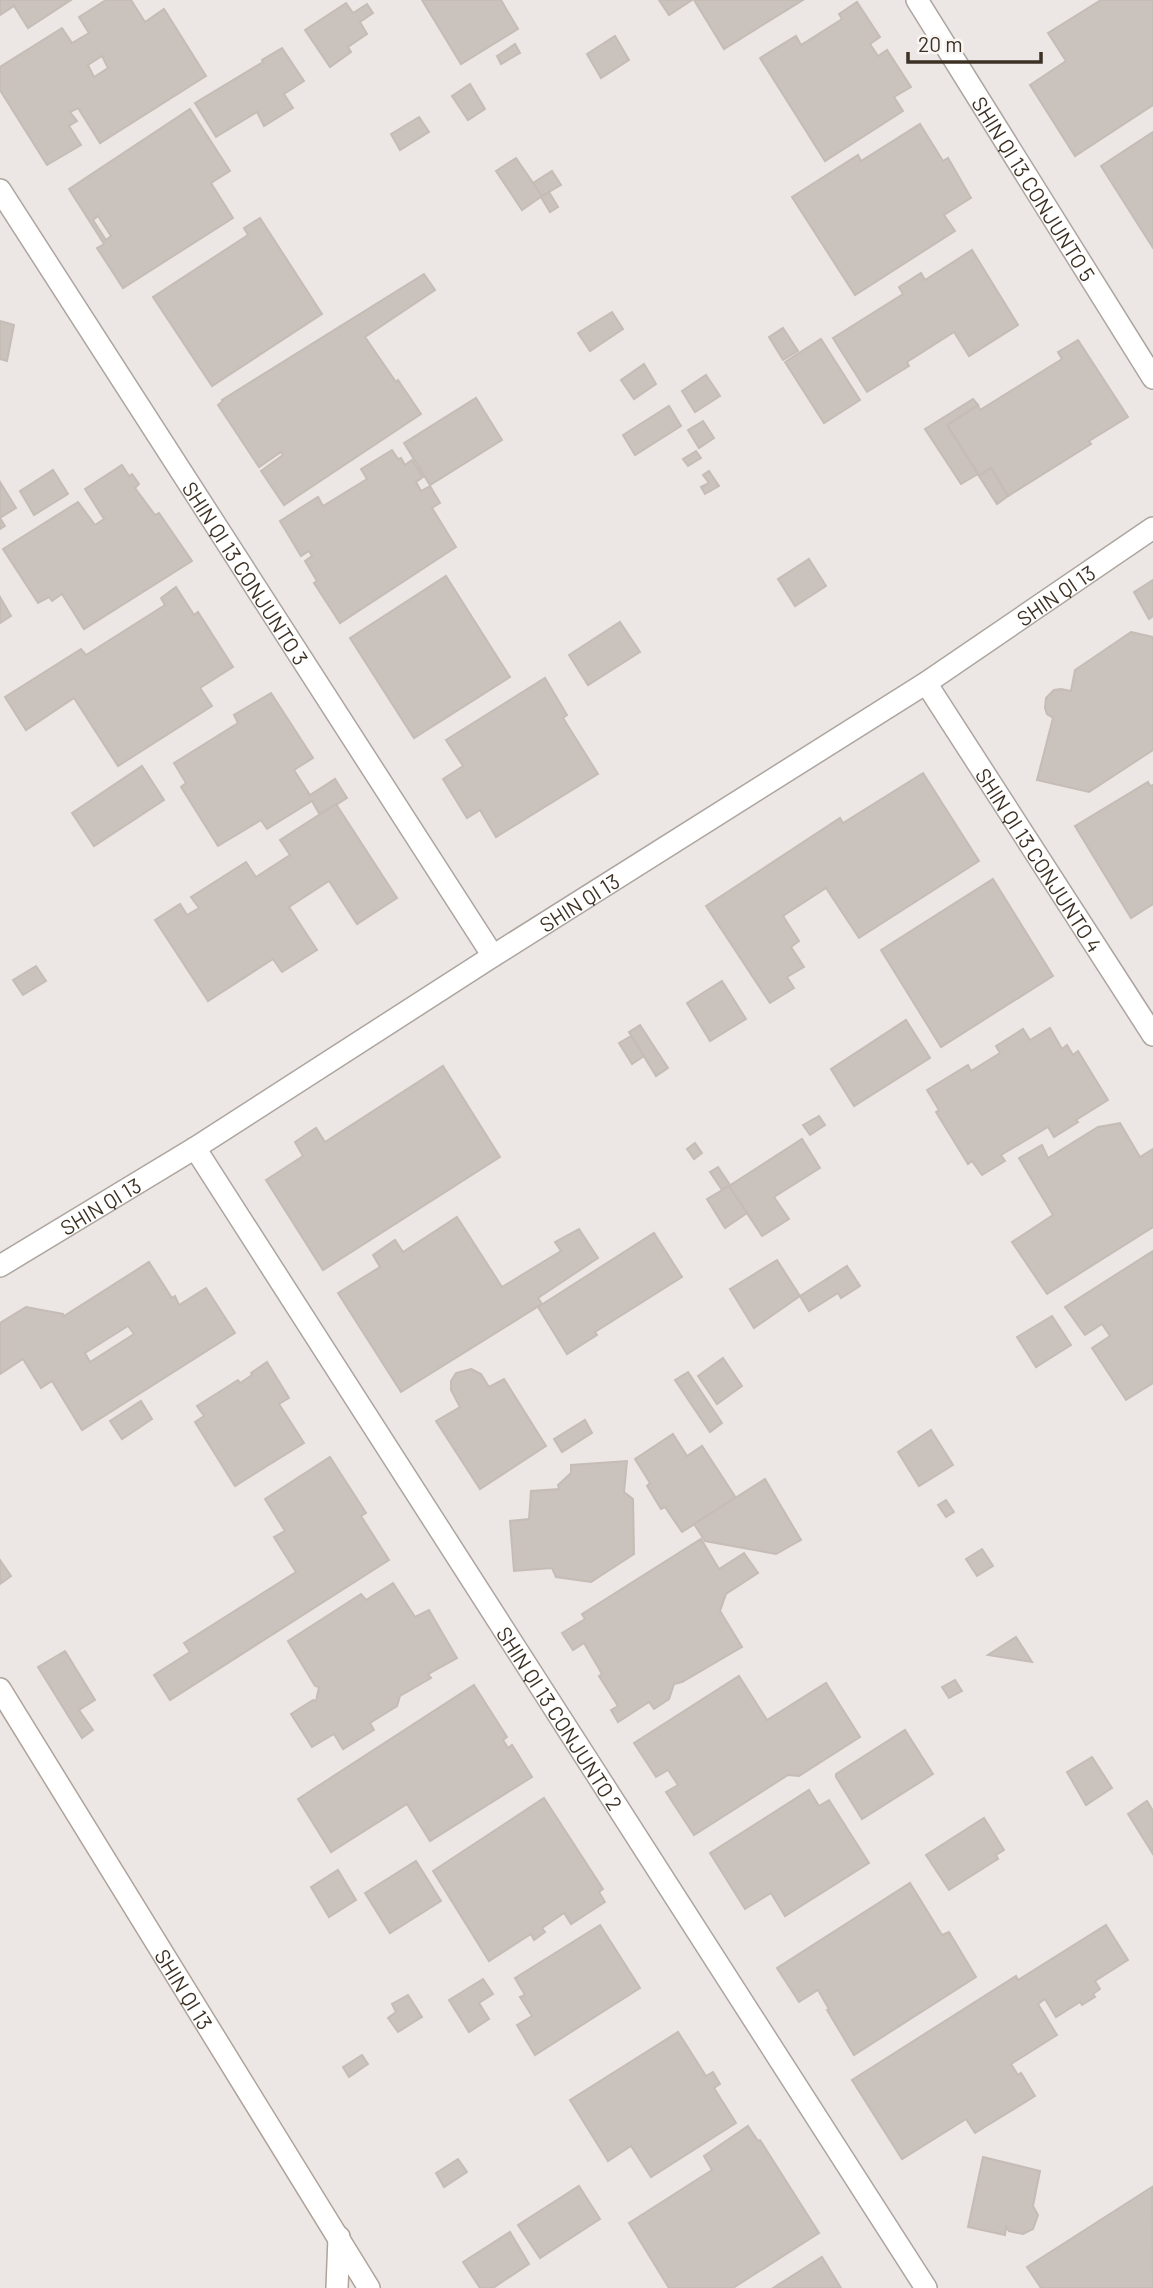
<svg xmlns="http://www.w3.org/2000/svg" width="1153" height="2288" font-family="Barlow,sans-serif">
	<style>
		.building { fill: #cac2bc; stroke: #c5bcb6; stroke-width: 2; fill-rule: evenodd }
		.lines { fill: none; stroke-linecap: round; stroke-linejoin: round }
		.street-casing { stroke: #ada59f; stroke-width: 24 }
		.secondary-casing { stroke: #afa39a; stroke-width: 24 }
		.street { stroke: #fff; stroke-width: 21 }
		.secondary { stroke: #fff; stroke-width: 21 }
		.labels { text-anchor: middle; dominant-baseline: central; stroke-width: 5; stroke-linejoin: round; paint-order: stroke }
		.street-label { font-size: 21px; fill: #3d3124; stroke: #f9f5f4 }
	</style>
	<rect width="100%" height="100%" fill="#ece7e4"/>
	<g class="building">
		<polygon points="0,0 71,0 28,28 14,6 0,15"/>
		<path d="M 106,0 L 131,0 L 145,22 L 164,9 L 206,76 L 100,143 L 78,108 L 70,112 L 77,121 L 69,126 L 81,145 L 47,165 L 0,90 L 0,67 L 62,28 L 72,43 L 89,33 L 79,17 ZM 102,56 L 108,68 L 94,77 L 88,65 Z"/>
		<polygon points="422,0 501,0 518,29 461,64"/>
		<polygon points="659,0 692,0 669,15"/>
		<polygon points="694,0 803,0 724,49"/>
		<polygon points="1101,0 1153,0 1153,105 1075,156 1030,85 1066,61 1048,33"/>
		<polygon points="857,2 880,37 870,44 878,56 887,50 911,87 894,97 903,111 825,161 760,58 796,36 801,45 842,19 839,14"/>
		<polygon points="346,3 353,13 367,4 373,13 360,22 367,34 348,47 351,52 330,67 305,30"/>
		<polygon points="615,36 629,60 601,78 587,54"/>
		<polygon points="515,44 520,53 501,64 497,56"/>
		<polygon points="282,48 304,81 284,94 293,108 264,126 257,112 216,137 195,103 263,62 262,60"/>
		<polygon points="470,84 485,109 468,120 452,96"/>
		<path d="M 190,109 L 230,171 L 211,183 L 233,218 L 123,288 L 97,248 L 104,244 L 69,189 ZM 98,216 L 111,236 L 106,240 L 93,220 Z"/>
		<polygon points="419,117 429,132 400,150 391,134"/>
		<polygon points="920,124 943,161 948,158 971,198 944,215 955,231 855,295 792,197 858,155 861,161"/>
		<polygon points="1153,132 1153,248 1101,166"/>
		<polygon points="516,158 542,196 522,210 496,171"/>
		<polygon points="552,171 561,185 542,196 533,183"/>
		<polygon points="549,192 558,207 550,212 541,197"/>
		<polygon points="260,218 322,314 212,386 153,297 248,235 244,228"/>
		<polygon points="972,250 1018,325 969,356 954,332 907,362 909,366 867,392 833,338 903,294 899,287 921,273 925,280"/>
		<polygon points="424,274 435,290 365,337 396,382 398,380 421,414 284,505 261,471 283,455 281,452 259,467 218,405 223,401 222,400"/>
		<polygon points="612,312 623,329 590,351 578,333"/>
		<polygon points="0,321 14,325 7,361 0,359"/>
		<polygon points="783,328 798,351 783,360 769,337"/>
		<polygon points="821,339 860,400 824,423 785,362"/>
		<polygon points="1078,340 1128,417 1089,441 1091,444 1008,496 991,468 979,476 947,425 978,405 980,410 1062,359 1058,352"/>
		<polygon points="644,364 656,384 634,399 621,380"/>
		<polygon points="706,375 720,396 695,412 682,391"/>
		<polygon points="476,398 502,440 430,485 404,443"/>
		<polygon points="973,399 978,405 947,425 978,474 961,484 925,429"/>
		<polygon points="669,406 681,426 635,455 623,435"/>
		<polygon points="703,421 714,438 699,448 688,430"/>
		<polygon points="392,450 398,459 401,458 405,465 412,460 423,477 416,482 421,491 430,486 440,503 432,508 456,547 340,623 314,583 317,581 305,561 312,556 309,551 301,556 280,521 318,497 323,506 367,479 361,469"/>
		<polygon points="696,451 701,458 688,466 683,459"/>
		<polygon points="122,465 129,476 132,474 139,484 135,488 155,515 159,513 192,561 84,629 62,594 52,601 49,597 38,603 3,549 78,502 95,525 104,519 85,489"/>
		<polygon points="991,468 1008,496 997,504 979,476"/>
		<polygon points="53,470 68,494 34,515 20,491"/>
		<polygon points="709,471 719,486 705,494 701,487 709,483 703,475"/>
		<polygon points="0,482 16,508 0,518 5,526 0,529"/>
		<polygon points="809,559 826,586 795,606 778,579"/>
		<polygon points="446,576 510,677 414,738 350,638"/>
		<polygon points="1153,580 1153,616 1149,619 1134,592"/>
		<polygon points="176,587 194,615 198,612 233,667 200,688 212,706 118,766 74,698 26,730 5,697 81,649 86,655 165,605 161,598"/>
		<polygon points="0,597 11,616 0,623"/>
		<polygon points="620,622 640,652 588,685 569,655"/>
		<polygon points="1131,632 1153,637 1153,750 1089,792 1037,780 1053,718 1047,714 1045,708 1046,698 1054,690 1061,689 1071,691 1075,670"/>
		<polygon points="545,678 567,715 563,718 598,774 496,837 480,810 467,818 443,779 463,766 446,740"/>
		<polygon points="271,693 313,758 294,770 310,795 335,779 347,798 320,815 312,801 267,829 261,820 218,846 181,787 186,783 174,763 238,723 234,715"/>
		<polygon points="142,766 164,800 94,846 72,813"/>
		<polygon points="923,773 979,861 859,938 826,888 783,916 799,941 791,947 804,967 787,977 794,988 770,1003 706,906 840,818 843,823"/>
		<polygon points="1148,782 1150,786 1153,785 1153,904 1131,918 1075,826"/>
		<polygon points="336,804 397,898 357,924 329,881 289,907 317,950 282,972 273,959 208,1001 155,920 180,904 187,915 199,908 191,897 246,862 256,877 290,855 280,840"/>
		<polygon points="993,879 1053,976 941,1047 881,950"/>
		<polygon points="36,966 46,981 23,995 13,980"/>
		<polygon points="722,981 746,1019 710,1041 687,1003"/>
		<polygon points="906,1020 930,1058 854,1106 831,1069"/>
		<polygon points="640,1025 668,1068 656,1076 629,1032"/>
		<polygon points="1050,1028 1062,1049 1067,1045 1073,1055 1078,1051 1108,1100 1076,1120 1078,1122 1054,1137 1048,1127 1001,1155 1005,1161 982,1175 972,1161 968,1164 936,1112 939,1110 927,1090 968,1065 971,1071 1000,1053 996,1046 1023,1029 1030,1040"/>
		<polygon points="631,1036 644,1056 632,1064 619,1043"/>
		<polygon points="443,1066 500,1157 323,1270 266,1180 303,1156 295,1142 316,1128 325,1142"/>
		<polygon points="819,1116 825,1125 810,1135 803,1125"/>
		<polygon points="1120,1123 1140,1157 1153,1149 1153,1227 1047,1294 1012,1242 1053,1215 1019,1158 1042,1145 1048,1158 1098,1127"/>
		<polygon points="802,1139 820,1168 774,1197 789,1219 762,1236 729,1186"/>
		<polygon points="695,1143 702,1153 694,1159 687,1149"/>
		<polygon points="718,1167 730,1185 722,1190 710,1172"/>
		<polygon points="729,1186 747,1213 725,1228 707,1199"/>
		<polygon points="457,1217 502,1287 561,1251 555,1242 579,1229 598,1258 538,1298 542,1304 401,1392 338,1293 380,1267 373,1255 395,1240 403,1252"/>
		<polygon points="654,1233 682,1277 595,1332 597,1335 567,1354 538,1307"/>
		<polygon points="1153,1251 1153,1383 1126,1400 1092,1348 1110,1336 1102,1324 1085,1335 1065,1307"/>
		<polygon points="777,1260 800,1296 754,1328 730,1289"/>
		<path d="M 149,1262 L 172,1298 L 175,1296 L 179,1305 L 206,1288 L 235,1333 L 82,1430 L 52,1381 L 41,1388 L 23,1359 L 0,1374 L 0,1323 L 26,1307 L 63,1314 L 64,1316 ZM 128,1326 L 134,1334 L 90,1362 L 85,1353 Z"/>
		<polygon points="847,1266 860,1286 841,1298 838,1293 809,1311 800,1296"/>
		<polygon points="1052,1316 1071,1345 1036,1367 1017,1337"/>
		<polygon points="723,1358 742,1386 717,1404 698,1376"/>
		<polygon points="267,1362 289,1398 279,1404 304,1443 235,1486 195,1422 204,1416 197,1406 238,1380 240,1383 252,1375 251,1373"/>
		<polygon points="471,1369 481,1374 489,1387 504,1379 546,1446 480,1489 436,1421 460,1407 451,1390 451,1381 456,1373"/>
		<polygon points="688,1372 722,1423 710,1432 675,1380"/>
		<polygon points="141,1401 152,1419 122,1439 110,1421"/>
		<polygon points="585,1420 592,1433 562,1452 554,1439"/>
		<polygon points="931,1430 953,1465 919,1486 898,1452"/>
		<polygon points="673,1434 687,1456 702,1446 736,1498 682,1532 665,1507 661,1509 647,1486 650,1483 635,1459"/>
		<polygon points="330,1457 366,1513 361,1516 389,1560 170,1700 154,1675 190,1652 184,1643 296,1572 274,1537 285,1531 265,1499"/>
		<polygon points="627,1461 624,1492 633,1499 634,1554 591,1582 556,1577 552,1568 514,1571 510,1521 529,1519 531,1491 559,1489 558,1485 571,1473 571,1465"/>
		<polygon points="765,1479 801,1540 776,1554 705,1541 694,1524"/>
		<polygon points="946,1500 954,1512 946,1517 938,1505"/>
		<polygon points="701,1539 719,1569 744,1553 758,1573 726,1594 720,1611 742,1647 682,1682 674,1684 669,1699 654,1709 649,1702 618,1722 611,1710 618,1706 599,1676 602,1674 584,1643 573,1650 562,1633 585,1619 582,1614"/>
		<polygon points="982,1549 993,1566 977,1576 966,1559"/>
		<polygon points="0,1560 11,1576 0,1584"/>
		<polygon points="393,1583 415,1617 429,1610 457,1658 428,1674 431,1678 400,1696 397,1706 370,1723 374,1730 343,1749 334,1734 312,1747 291,1714 313,1700 316,1701 319,1687 315,1686 288,1641 361,1594 366,1600"/>
		<polygon points="1016,1637 1032,1662 988,1655"/>
		<polygon points="65,1651 95,1700 79,1710 93,1730 82,1738 38,1667"/>
		<polygon points="739,1676 767,1720 826,1683 860,1737 799,1776 788,1775 694,1835 666,1792 678,1785 668,1770 656,1777 634,1743"/>
		<polygon points="955,1680 962,1691 949,1698 942,1687"/>
		<polygon points="474,1685 507,1737 503,1740 508,1748 512,1745 532,1777 430,1841 407,1804 331,1852 298,1799"/>
		<polygon points="905,1730 933,1774 862,1819 836,1777 836,1774"/>
		<polygon points="1092,1757 1112,1788 1086,1805 1067,1772"/>
		<polygon points="809,1790 819,1806 829,1800 869,1863 785,1916 771,1893 745,1909 710,1853"/>
		<polygon points="544,1798 603,1889 599,1892 605,1902 571,1924 564,1913 542,1928 545,1932 534,1940 531,1934 489,1961 433,1871"/>
		<polygon points="1147,1801 1153,1811 1153,1854 1128,1814"/>
		<polygon points="984,1818 1004,1850 996,1855 998,1859 949,1890 926,1855"/>
		<polygon points="416,1861 441,1901 390,1933 365,1893"/>
		<polygon points="338,1870 356,1900 329,1917 311,1887"/>
		<polygon points="910,1883 942,1935 949,1932 976,1977 854,2055 827,2010 829,2009 818,1990 799,2002 777,1968"/>
		<polygon points="600,1925 640,1988 535,2055 517,2025 532,2016 520,1997 525,1995 515,1978"/>
		<polygon points="1106,1925 1128,1960 1095,1981 1100,1989 1093,1994 1095,1997 1082,2005 1080,2002 1056,2017 1045,1999 1038,2004 1057,2035 1011,2064 1018,2075 1021,2073 1035,2096 975,2133 966,2119 902,2159 852,2080 1016,1976 1018,1980"/>
		<polygon points="483,1979 493,1994 479,2003 489,2019 469,2032 449,2000"/>
		<polygon points="408,1995 422,2017 398,2032 388,2018 396,2012 392,2004"/>
		<polygon points="678,2032 706,2076 713,2072 720,2084 714,2088 736,2123 651,2177 631,2146 608,2161 570,2100"/>
		<polygon points="362,2055 368,2064 349,2077 343,2067"/>
		<polygon points="748,2126 758,2141 760,2140 819,2233 733,2288 669,2288 629,2223 712,2170 704,2156"/>
		<polygon points="983,2157 1040,2171 1033,2206 1038,2215 1033,2229 1023,2234 1009,2231 1006,2227 1005,2235 968,2227"/>
		<polygon points="458,2159 467,2172 444,2187 436,2173"/>
		<polygon points="579,2186 600,2219 540,2258 518,2225"/>
		<polygon points="1152,2187 1153,2288 1041,2288 1027,2267"/>
		<polygon points="510,2232 529,2264 493,2288 480,2288 463,2262"/>
		<polygon points="822,2257 841,2288 773,2288"/>
	</g>
	<g class="lines">
		<g class="street-casing">
			<g id="street">
				<path id="s1" d="M 917,0 L 1153,378"/>
				<path id="s2" d="M 0,190 L 493,956"/>
				<path id="s3" d="M 926,683 L 1153,1035"/>
				<path id="s4" d="M 195,1148 L 926,2288"/>
				<path id="s5" d="M 0,1266 L 195,1148 L 493,956 L 926,683 L 1153,528"/>
			</g>
		</g>
		<g class="secondary-casing">
			<g id="secondary">
				<path id="s6" d="M 0,1689 L 369,2288"/>
				<polyline points="337,2288 339,2237"/>
			</g>
		</g>
		<use href="#street" class="street"/>
		<use href="#secondary" class="secondary"/>
	</g>
	<g class="labels">
		<g class="street-label">
			<text stroke="none"><textPath href="#s1" startOffset="222">SHIN QI 13 CONJUNTO 5</textPath></text>
			<text stroke="none"><textPath href="#s2" startOffset="455">SHIN QI 13 CONJUNTO 3</textPath></text>
			<text stroke="none"><textPath href="#s5" startOffset="1251">SHIN QI 13</textPath></text>
			<text stroke="none"><textPath href="#s3" startOffset="210">SHIN QI 13 CONJUNTO 4</textPath></text>
			<text stroke="none"><textPath href="#s5" startOffset="684">SHIN QI 13</textPath></text>
			<text stroke="none"><textPath href="#s5" startOffset="117">SHIN QI 13</textPath></text>
			<text stroke="none"><textPath href="#s4" startOffset="677">SHIN QI 13 CONJUNTO 2</textPath></text>
			<text stroke="none"><textPath href="#s6" startOffset="352">SHIN QI 13</textPath></text>
		</g>
	</g>
	<path d="M908 52v10h133v-10" fill="none" stroke="#3d3124" stroke-width="3.5"/>
	<text x="918" y="52" font-size="21" fill="#3d3124" stroke="#f9f5f4" stroke-width="5" paint-order="stroke">20 m</text>
</svg>
